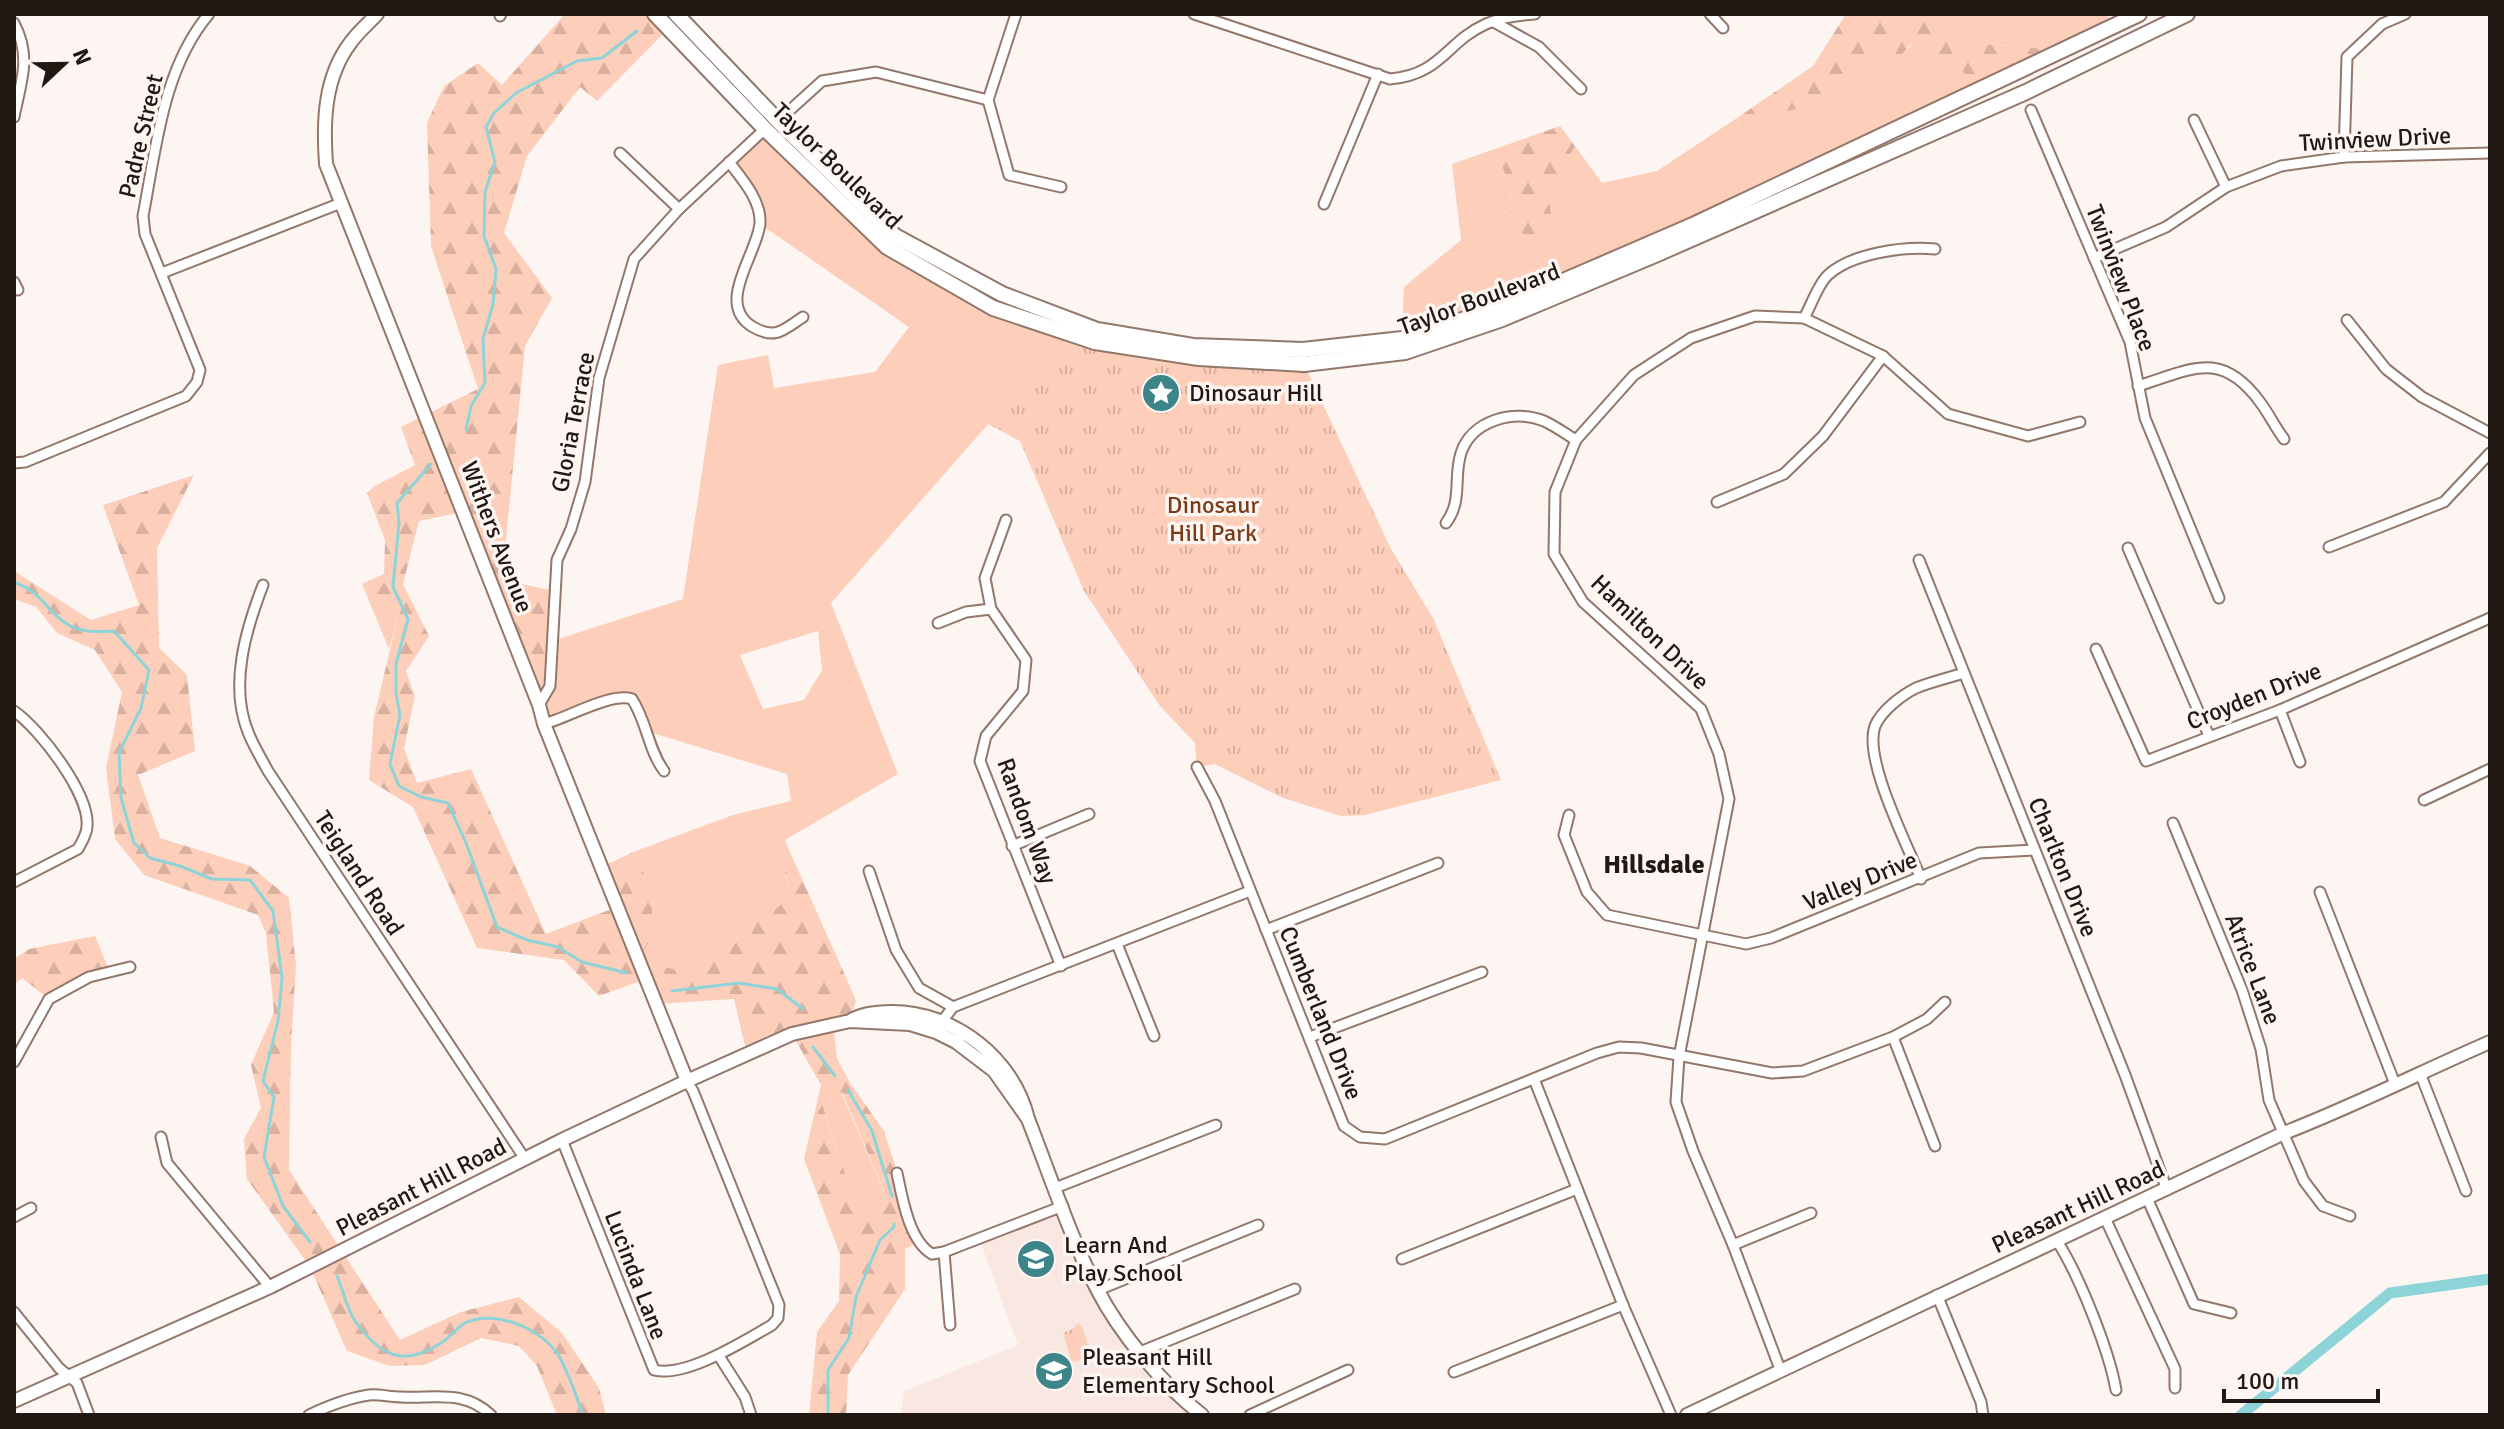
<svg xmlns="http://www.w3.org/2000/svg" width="2504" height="1429" font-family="Signika,sans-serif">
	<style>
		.built { fill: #f8e8e1 }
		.grass { fill: #fdceba; fill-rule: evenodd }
		.forest { fill: url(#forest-firs); fill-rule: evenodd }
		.park { fill: url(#park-tufts) }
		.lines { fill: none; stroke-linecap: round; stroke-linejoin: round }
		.stream { stroke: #8dd4d9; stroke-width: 3 }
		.canal { stroke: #8dd4d9; stroke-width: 11 }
		.minor-casing { stroke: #92776a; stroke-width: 13 }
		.tertiary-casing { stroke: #92776a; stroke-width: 16 }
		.primary-casing { stroke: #92776a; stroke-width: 18 }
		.minor { stroke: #fff; stroke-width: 9 }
		.tertiary { stroke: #fff; stroke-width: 12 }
		.primary { stroke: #fff; stroke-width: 14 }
		.labels { text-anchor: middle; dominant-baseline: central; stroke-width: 7; stroke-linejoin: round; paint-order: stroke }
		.street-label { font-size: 24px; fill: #221813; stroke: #fcf5f2 }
		.poi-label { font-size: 24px; fill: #221813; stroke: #fcf5f2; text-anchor: start }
		.park-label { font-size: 24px; fill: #7b3a18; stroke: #fcf5f2 }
		.neighbourhood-label { font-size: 26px; font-weight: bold; fill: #221813; stroke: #fcf5f2 }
	</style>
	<defs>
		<pattern id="forest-firs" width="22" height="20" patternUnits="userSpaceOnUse" patternTransform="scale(2)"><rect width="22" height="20" fill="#fdceba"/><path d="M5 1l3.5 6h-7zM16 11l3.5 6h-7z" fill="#d9b09f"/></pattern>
		<pattern id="park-tufts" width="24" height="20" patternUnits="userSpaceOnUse" patternTransform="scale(2)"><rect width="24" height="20" fill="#fdceba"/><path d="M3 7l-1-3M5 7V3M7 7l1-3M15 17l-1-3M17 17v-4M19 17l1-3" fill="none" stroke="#d9b09f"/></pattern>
	</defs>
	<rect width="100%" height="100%" fill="#fcf5f2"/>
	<polygon class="built" points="1063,1209 1098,1290 1140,1352 1202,1415 901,1415 904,1391 1018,1345 979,1238"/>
	<g class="grass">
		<polygon points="1936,14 2107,14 2112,27 2063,50 1969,43"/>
		<polygon points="1918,35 1954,61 1978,91 1503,307 1402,339 1404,287 1461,240 1452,164 1495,149 1510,186 1512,224 1549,202 1559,175 1575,146 1602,183 1657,171 1737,118 1738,132 1769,115 1816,105 1827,87 1865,56 1909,48"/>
		<path d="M 765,129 L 887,247 L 993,308 L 1075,335 L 1041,364 L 831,603 L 898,774 L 785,840 L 790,852 L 785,874 L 794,900 L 780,905 L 768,917 L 745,909 L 736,942 L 728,950 L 716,945 L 680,970 L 663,967 L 643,970 L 638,959 L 651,894 L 636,851 L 733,815 L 791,801 L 787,774 L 646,731 L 640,711 L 624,696 L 544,724 L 539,705 L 552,641 L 683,599 L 718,365 L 768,355 L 774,388 L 875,372 L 909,327 L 760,224 L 757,207 L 729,162 ZM 818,631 L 822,670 L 804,700 L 763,709 L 740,655 Z"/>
		<polygon points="362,584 397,620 389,649"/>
		<polygon points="841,1092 884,1192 865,1196 850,1189 822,1102"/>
	</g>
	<g class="forest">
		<path d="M 565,14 L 655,14 L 669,28 L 597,101 L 580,87 L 527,156 L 504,233 L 552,298 L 525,346 L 502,580 L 555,591 L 550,686 L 539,705 L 462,512 L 419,521 L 403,584 L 429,636 L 406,671 L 415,696 L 404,748 L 417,783 L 471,769 L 546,934 L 617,907 L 601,867 L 636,851 L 651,894 L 653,935 L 639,959 L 643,970 L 663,967 L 680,970 L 716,945 L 728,950 L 736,942 L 745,908 L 768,916 L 780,905 L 794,900 L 785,873 L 790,852 L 856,1000 L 850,1021 L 833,1025 L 837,1058 L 850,1083 L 884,1131 L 920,1241 L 905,1249 L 905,1289 L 848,1375 L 846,1415 L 809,1415 L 817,1332 L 839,1301 L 840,1254 L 804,1159 L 821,1085 L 792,1034 L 747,1054 L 734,999 L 657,1004 L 646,979 L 599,996 L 564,960 L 477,948 L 413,807 L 369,780 L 374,717 L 397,620 L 362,584 L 384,574 L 385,540 L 367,493 L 375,486 L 415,465 L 401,427 L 478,389 L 431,246 L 427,123 L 444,86 L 478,63 L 502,85 ZM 842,1092 L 884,1191 L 884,1192 L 865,1196 L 850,1189 L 822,1103 Z"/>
		<polygon points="1846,14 1936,14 1969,43 2063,50 1978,91 1954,61 1929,61 1918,36 1894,63 1865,56 1827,87 1816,105 1769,115 1756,133 1738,132 1737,118 1813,66"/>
		<polygon points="1560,126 1575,146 1559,175 1549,202 1553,226 1530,239 1512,225 1510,186 1495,149"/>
		<polygon points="194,475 157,548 159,648 187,675 195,751 138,775 160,838 250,866 289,898 296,966 291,1045 289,1170 400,1340 461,1312 519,1297 562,1333 599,1388 606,1415 557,1415 537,1366 519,1346 481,1338 425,1365 390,1366 347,1351 310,1267 247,1179 244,1139 261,1108 251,1065 274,1012 266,933 258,915 144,875 115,839 106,768 122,692 95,650 57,633 36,607 14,599 14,571 91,620 139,605 103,505"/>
		<polygon points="95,936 109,970 49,999 22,978 14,985 14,959 29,949"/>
	</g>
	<g class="park">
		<polygon points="1075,335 1304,364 1390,547 1434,620 1501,780 1365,815 1341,816 1283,798 1215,764 1197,767 1195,743 1160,706 1084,591 1020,441 988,424 1041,364"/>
		<polygon points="1078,1323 1082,1326 1089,1348 1086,1358 1075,1362 1071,1360 1063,1333 1073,1329"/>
	</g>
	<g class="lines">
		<g class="stream">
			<polyline points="466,430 471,406 485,383 483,339 493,304 496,269 484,236 485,192 495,162 486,127 494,113 516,93 577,61 602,58 637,31"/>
			<polyline points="431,464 397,503 399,523 393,587 408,619 396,664 396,693 400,715 390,764 399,786 421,797 448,803 466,843 497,927 527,940 558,947 582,962 627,973"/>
			<path d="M 14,582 C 44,594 42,606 64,622 C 78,633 98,632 114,631 L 149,670 L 141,708 L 119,753 L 121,798 L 134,843 L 150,858 L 180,866 L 212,879 L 250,880 L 273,911 L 282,978 L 278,1021 L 263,1081 L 274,1097 L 264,1157 L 283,1206 L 310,1242"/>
			<polyline points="672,991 739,983 777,989 803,1009"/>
			<polyline points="813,1047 835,1076"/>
			<polyline points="848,1090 872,1131 892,1196"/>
			<path d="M 337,1276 C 343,1290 347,1309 355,1321 C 380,1356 403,1368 441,1343 C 450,1338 456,1328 465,1323 C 495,1308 545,1330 560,1358 C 570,1376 576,1396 583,1415"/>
			<polyline points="828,1415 828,1370 849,1338 856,1297 880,1240 894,1227 894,1224"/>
		</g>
		<polyline class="canal" points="2241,1415 2390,1293 2490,1279"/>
		<g class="minor-casing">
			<g id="minor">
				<path d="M 1194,14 L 1390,79 C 1441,75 1446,42 1486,24 C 1502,17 1518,15 1535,14"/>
				<polyline points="1710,14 1723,28"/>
				<polyline points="500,16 501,14"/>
				<polyline points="1494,22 1539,47 1581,89"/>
				<path d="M 14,23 C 32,57 21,81 14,117"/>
				<polyline points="988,100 1009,175 1061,187"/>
				<polyline points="988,100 1016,14"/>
				<polyline points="2031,110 2130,342 2145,418 2219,598"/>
				<polyline points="2194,120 2226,187"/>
				<polyline points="778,121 822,81 876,72 988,100"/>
				<polyline points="620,153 679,209"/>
				<polyline points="2344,157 2347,57 2382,24 2405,14"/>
				<path d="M 729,162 C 742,179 761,200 760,223 C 758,253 714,304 753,327 C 776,340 783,330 803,317"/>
				<polyline points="1324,204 1378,74"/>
				<polyline points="2094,258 2166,227 2226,187 2281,166 2344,157 2490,153"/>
				<polyline points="162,273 341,203"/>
				<polyline points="14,282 18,290"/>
				<path d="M 1804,318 C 1811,306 1818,284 1828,275 C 1852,253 1905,246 1935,249"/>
				<polyline points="2347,320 2386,369 2422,397 2490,433"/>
				<path d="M 2138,386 C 2192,369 2221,349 2260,402 C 2269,414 2275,427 2284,439"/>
				<path d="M 14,463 L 25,462 L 186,396 L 197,382 L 200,370 L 145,234 L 143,216 C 156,148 163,68 209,14"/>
				<polyline points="1717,502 1784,474 1823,436 1883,356"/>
				<polyline points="1006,520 985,578 991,609 1026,660 1023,691 986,736 980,761 1061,966"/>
				<path d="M 1446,523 C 1463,500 1453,478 1461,453 C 1472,420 1514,409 1544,421 C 1555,426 1566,434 1576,440"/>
				<polyline points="2329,547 2444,502 2490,453"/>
				<polyline points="2128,548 2209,736"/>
				<polyline points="1919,560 2125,1075 2167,1190"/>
				<path d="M 263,585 C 246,629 229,685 248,732 C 253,745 261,758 268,771 L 525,1159"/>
				<polyline points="938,623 966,612 991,609"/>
				<polyline points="2096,649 2146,761 2280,710 2490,618"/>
				<polyline points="539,705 550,686 557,560 571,529 585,482 599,378 634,259 679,209 765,129"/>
				<polyline points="2280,710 2300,762"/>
				<path d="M 14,711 C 39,728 90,794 87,826 C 87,834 82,842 78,849 L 14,882"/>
				<path d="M 544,724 C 567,718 611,692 632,699 C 647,722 648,749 664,771"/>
				<polyline points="1197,767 1215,801 1344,1126 1360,1137 1385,1139 1597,1053 1619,1047 1641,1048 1772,1073 1803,1071 1893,1037 1927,1019 1945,1002"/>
				<polyline points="2424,800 2490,769"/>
				<polyline points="1569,815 1564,835 1587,892 1607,915 1746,944 1771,938 1979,853 2034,850"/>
				<polyline points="2173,823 2242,990 2261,1049 2269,1100 2304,1181 2323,1206 2350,1216"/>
				<polyline points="1012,846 1089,814"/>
				<polyline points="869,871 896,950 919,988 953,1007"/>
				<path d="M 1921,879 C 1907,844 1863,759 1875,726 C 1881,711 1902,695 1916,688 C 1931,682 1948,678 1964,673"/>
				<polyline points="2320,892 2395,1084"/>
				<polyline points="1266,930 1438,863"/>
				<polyline points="1117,944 1154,1036"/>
				<polyline points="940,1024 953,1007 1250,891"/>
				<polyline points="1310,1037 1482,972"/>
				<polyline points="1893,1037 1935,1146"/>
				<polyline points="14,1062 49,999 89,977 130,967"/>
				<polyline points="2420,1073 2466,1191"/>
				<polyline points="1534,1079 1623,1305 1671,1415"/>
				<polyline points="161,1137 167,1163 270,1287"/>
				<path d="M 562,1140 L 654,1370 C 686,1378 744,1341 772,1325 L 778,1318 L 779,1305 L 693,1091 L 687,1081"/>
				<path d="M 897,1173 C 902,1197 909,1241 932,1254 L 944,1252 L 950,1325"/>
				<polyline points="1055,1188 1216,1125"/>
				<polyline points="2147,1198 2194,1304 2231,1313"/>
				<polyline points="14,1217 31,1208"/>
				<polyline points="2105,1218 2175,1369 2175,1388"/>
				<path d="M 2057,1241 C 2079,1275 2109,1350 2116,1390"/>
				<polyline points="1733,1245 1811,1213"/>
				<polyline points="944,1252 1063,1206"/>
				<polyline points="1402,1259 1577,1189"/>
				<polyline points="1098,1290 1258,1225"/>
				<polyline points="1937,1295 1981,1402 1983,1415"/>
				<polyline points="14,1312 59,1368 77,1383 89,1415"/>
				<polyline points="1140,1352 1295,1289"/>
				<polyline points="719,1356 745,1397 751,1415"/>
				<polyline points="1780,1369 1733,1245 1693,1151 1676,1102 1679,1057 1729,799 1719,754 1701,709 1583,602 1554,554 1555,492 1576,440 1634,375 1691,338 1755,316 1804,318 1883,356 1948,414 2028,436 2080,422"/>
				<polyline points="1454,1372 1623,1305"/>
				<path d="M 309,1415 C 328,1406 348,1398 369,1395 C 379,1394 390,1397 401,1397 C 434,1399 463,1389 491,1415"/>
				<polyline points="1250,1415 1348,1370"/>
			</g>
		</g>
		<g class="tertiary-casing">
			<g id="tertiary">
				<path d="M 377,14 C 369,23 358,32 351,42 C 324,77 323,122 326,164 L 539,705 L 544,724 L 687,1081"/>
				<path d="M 1028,1119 C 1050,1175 1070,1236 1097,1289 C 1120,1334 1163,1385 1202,1415"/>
				<path d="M 14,1401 L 270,1287 L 562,1140 L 687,1081 L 792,1034 L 850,1021 C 862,1013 878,1012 892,1012 C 955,1012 1014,1059 1028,1119 L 994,1071 L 956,1042 L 936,1032 L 910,1024 L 850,1021"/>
				<path d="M 1687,1415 L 2284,1133 C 2354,1106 2421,1072 2490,1042"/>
			</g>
		</g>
		<g class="primary-casing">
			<g id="primary">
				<polyline points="655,14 765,129 887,247 993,308 1095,342 1199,358 1304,364 1405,352 1502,319 1655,255 2026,92 2187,14"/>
				<polyline points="676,14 778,121 895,236 1002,294 1097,330 1193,346 1303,350 1402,339 1503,307 1693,225 2139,14"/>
			</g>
		</g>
		<use href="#minor" class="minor"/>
		<use href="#tertiary" class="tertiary"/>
		<use href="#primary" class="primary"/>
	</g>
	<defs>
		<g id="sight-disc" transform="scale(2)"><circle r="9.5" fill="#3d8589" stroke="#fcf5f2"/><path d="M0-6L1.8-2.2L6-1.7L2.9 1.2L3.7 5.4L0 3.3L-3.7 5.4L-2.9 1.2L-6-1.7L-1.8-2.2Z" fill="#fff"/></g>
		<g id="school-disc" transform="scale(2)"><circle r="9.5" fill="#3d8589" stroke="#fcf5f2"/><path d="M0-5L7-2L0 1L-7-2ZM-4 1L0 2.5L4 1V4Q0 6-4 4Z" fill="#fff"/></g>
	</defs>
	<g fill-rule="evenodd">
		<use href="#sight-disc" x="1161" y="393"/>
		<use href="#school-disc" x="1036" y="1259"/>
		<use href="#school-disc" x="1054" y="1371"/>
	</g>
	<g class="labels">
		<g class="street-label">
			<text transform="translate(141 136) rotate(-77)">Padre Street</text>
			<text transform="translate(2375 139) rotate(-3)">Twinview Drive</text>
			<text transform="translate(837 166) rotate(44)">Taylor Boulevard</text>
			<text transform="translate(2121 278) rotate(69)">Twinview Place</text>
			<text transform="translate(1479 299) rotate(-20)">Taylor Boulevard</text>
			<text transform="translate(573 422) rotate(-79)">Gloria Terrace</text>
			<text transform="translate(497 537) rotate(69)">Withers Avenue</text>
			<text transform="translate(1650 632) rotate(44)">Hamilton Drive</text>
			<text transform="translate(2254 696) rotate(-22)">Croyden Drive</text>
			<text transform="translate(1027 821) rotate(70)">Random Way</text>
			<text transform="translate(2063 867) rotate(68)">Charlton Drive</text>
			<text transform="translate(359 873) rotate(57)">Teigland Road</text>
			<text transform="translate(1860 881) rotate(-22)">Valley Drive</text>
			<text transform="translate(2253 969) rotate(69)">Atrice Lane</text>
			<text transform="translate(1321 1013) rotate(68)">Cumberland Drive</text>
			<text transform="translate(421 1187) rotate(-27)">Pleasant Hill Road</text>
			<text transform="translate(2078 1207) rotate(-25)">Pleasant Hill Road</text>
			<text transform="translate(636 1275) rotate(69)">Lucinda Lane</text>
		</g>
		<g class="poi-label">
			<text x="1189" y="393">Dinosaur Hill</text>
			<text x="1064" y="1245">Learn And<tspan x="1064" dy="28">Play School</tspan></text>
			<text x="1082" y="1357">Pleasant Hill<tspan x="1082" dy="28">Elementary School</tspan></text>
		</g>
		<g class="park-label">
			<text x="1213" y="505">Dinosaur<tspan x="1213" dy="28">Hill Park</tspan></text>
		</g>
		<g class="neighbourhood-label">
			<text x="1654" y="865">Hillsdale</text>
		</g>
	</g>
	<rect width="2504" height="1429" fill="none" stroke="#221813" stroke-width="32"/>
	<g transform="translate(64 64) rotate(68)" stroke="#fcf5f2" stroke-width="6" paint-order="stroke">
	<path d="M0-6L14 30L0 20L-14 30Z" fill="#221813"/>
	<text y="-12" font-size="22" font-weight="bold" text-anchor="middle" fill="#221813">N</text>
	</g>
	<path d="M2224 1389v12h154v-12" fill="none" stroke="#221813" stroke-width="4"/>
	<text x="2236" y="1389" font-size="24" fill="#221813" stroke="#fcf5f2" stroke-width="6" paint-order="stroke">100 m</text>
</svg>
